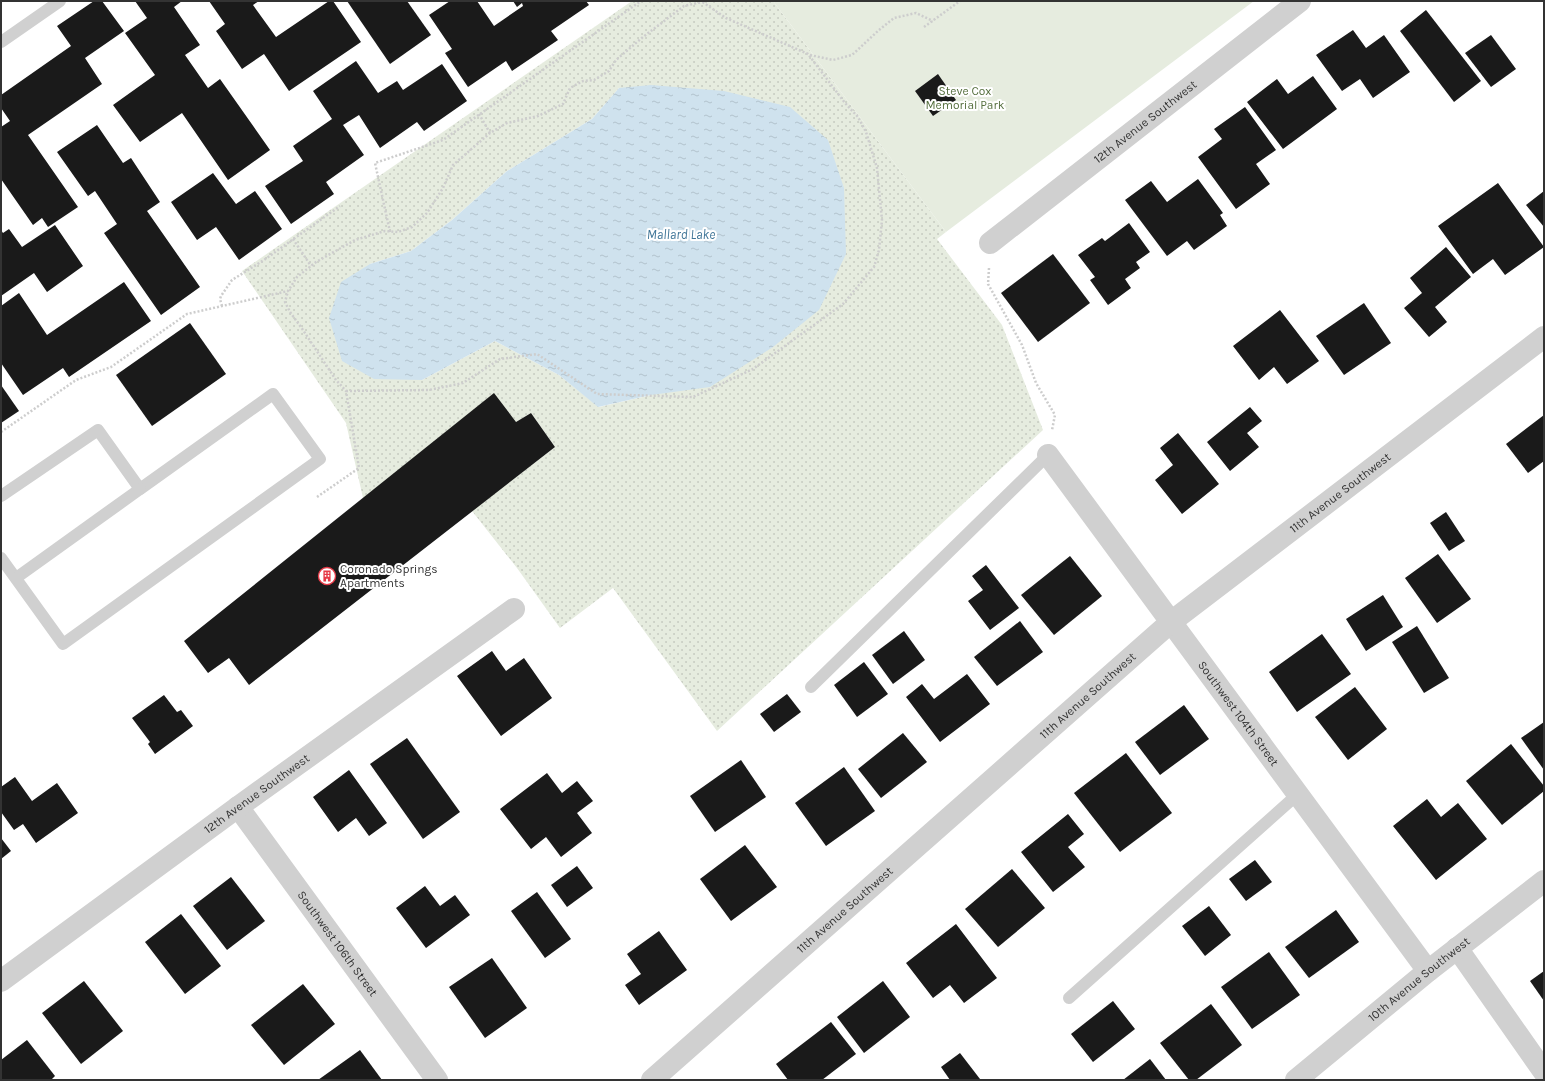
<svg xmlns="http://www.w3.org/2000/svg" width="1545" height="1081" font-family="Karla,sans-serif">
	<style>
		.grass { fill: url(#grass-dots); fill-rule: evenodd }
		.park { fill: #e6ecdf }
		.water { fill: url(#water-ripples) }
		.building { fill: #1a1a1a }
		.lines { fill: none; stroke-linecap: round; stroke-linejoin: round }
		.path { stroke: #cdcdcd; stroke-width: 2.5; stroke-dasharray: 2 2; stroke-linecap: butt }
		.lane { stroke: #d0d0d0; stroke-width: 12 }
		.street { stroke: #d0d0d0; stroke-width: 22 }
		.labels { text-anchor: middle; dominant-baseline: central; stroke-width: 4; stroke-linejoin: round; paint-order: stroke }
		.park-label { font-size: 12px; fill: #56703f; stroke: #fff }
		.street-label { font-size: 12px; fill: #333; stroke: #fff }
		.poi-label { font-size: 12px; fill: #333; stroke: #fff; text-anchor: start }
		.water-label { font-size: 13px; font-style: italic; fill: #3f7597; stroke: #fff }
	</style>
	<defs>
		<pattern id="grass-dots" width="8" height="8" patternUnits="userSpaceOnUse"><rect width="8" height="8" fill="#e6ecdf"/><path d="M2 2h.1M6 6h.1" fill="none" stroke="#c6cbc0" stroke-width="1.8" stroke-linecap="round"/></pattern>
		<pattern id="water-ripples" width="26" height="14" patternUnits="userSpaceOnUse"><rect width="26" height="14" fill="#cfe2ee"/><path d="M2 4q2-2 4 0t4 0M15 11q2-2 4 0t4 0" fill="none" stroke="#b2c2cd"/></pattern>
	</defs>
	<rect width="100%" height="100%" fill="#fff"/>
	<path class="grass" d="M 632,1 L 773,1 L 946,232 L 937,239 L 1002,325 L 1043,430 L 717,731 L 613,588 L 560,628 L 517,568 L 472,511 L 555,447 L 531,413 L 516,422 L 363,498 L 346,423 L 242,271 ZM 619,88 L 651,395 L 599,407 L 559,375 L 495,341 L 422,380 L 370,264 L 411,251 L 452,220 L 507,171 L 592,119 Z"/>
	<polygon class="park" points="773,1 1254,1 946,232"/>
	<polygon class="water" points="651,85 724,91 790,107 828,140 844,188 846,254 819,310 773,347 710,387 651,395 598,407 559,375 495,341 422,380 374,379 342,361 329,318 341,282 370,264 411,251 452,220 507,171 592,119 619,88"/>
	<g class="building">
		<polygon points="94,1 102,1 124,31 85,58 102,84 28,135 78,207 48,227 42,218 33,225 1,179 1,127 10,121 1,108 1,95 71,46 57,26"/>
		<polygon points="135,1 182,1 174,7 200,45 185,55 208,88 220,79 270,150 228,180 182,113 140,142 113,105 155,75 125,33 147,18"/>
		<polygon points="209,1 259,1 253,5 276,37 329,1 333,1 361,42 289,91 264,54 242,69 216,31 225,24"/>
		<polygon points="347,1 407,1 431,35 390,64"/>
		<polygon points="450,1 477,1 494,26 523,6 522,3 517,7 513,1 586,1 589,5 551,31 558,40 512,71 506,61 468,87 445,53 452,49 429,15"/>
		<polygon points="1426,10 1481,81 1454,102 1400,31"/>
		<polygon points="1353,30 1366,48 1384,35 1410,72 1373,98 1360,79 1342,91 1316,55"/>
		<polygon points="1491,35 1516,69 1491,87 1465,53"/>
		<polygon points="356,61 378,93 397,81 403,90 442,64 467,101 424,131 417,122 380,148 359,115 343,125 364,155 326,182 334,194 291,224 265,186 303,161 293,146 332,119 313,91"/>
		<polygon points="938,74 956,100 933,116 915,91"/>
		<polygon points="1313,76 1337,109 1283,149 1247,102 1277,79 1288,94"/>
		<polygon points="1245,107 1276,150 1256,164 1270,184 1236,209 1198,157 1222,139 1214,129"/>
		<polygon points="97,125 123,163 131,158 160,202 147,211 200,287 161,315 104,233 117,224 95,191 88,196 57,152"/>
		<polygon points="213,173 236,204 255,191 282,229 239,260 216,227 197,240 171,202"/>
		<polygon points="1198,179 1223,213 1220,215 1227,226 1194,250 1187,241 1167,256 1125,200 1151,181 1167,202"/>
		<polygon points="1498,183 1544,247 1505,275 1493,259 1473,274 1438,226"/>
		<polygon points="1544,191 1544,227 1526,205"/>
		<polygon points="1129,223 1150,252 1136,262 1140,268 1125,279 1131,288 1108,305 1090,280 1095,277 1078,255 1102,238 1105,241"/>
		<polygon points="55,225 83,266 47,292 34,273 1,296 1,230 3,233 9,229 22,247"/>
		<polygon points="1446,247 1471,277 1435,307 1447,322 1429,337 1404,308 1422,293 1410,278"/>
		<polygon points="1053,254 1090,303 1038,342 1001,293"/>
		<polygon points="124,282 151,321 69,377 63,368 23,395 1,363 1,306 19,293 47,335"/>
		<polygon points="1364,303 1391,343 1344,375 1316,336"/>
		<polygon points="1280,310 1319,361 1287,384 1274,367 1259,380 1233,346"/>
		<polygon points="190,323 226,374 152,426 116,375"/>
		<polygon points="1,385 19,411 1,423"/>
		<polygon points="494,393 516,422 531,413 555,447 249,685 229,658 208,673 184,641"/>
		<polygon points="1250,407 1262,421 1247,433 1259,447 1230,471 1207,442"/>
		<polygon points="1544,415 1544,461 1528,473 1506,444"/>
		<polygon points="1178,433 1219,484 1182,514 1155,480 1173,465 1160,448"/>
		<polygon points="1446,512 1465,541 1449,551 1430,523"/>
		<polygon points="1438,554 1471,599 1437,623 1405,578"/>
		<polygon points="1070,556 1102,596 1054,635 1021,595"/>
		<polygon points="986,565 1019,608 990,630 968,601 983,590 972,576"/>
		<polygon points="1383,595 1403,627 1366,651 1346,619"/>
		<polygon points="1020,621 1043,652 997,686 974,657"/>
		<polygon points="1417,626 1449,678 1424,693 1392,642"/>
		<polygon points="904,631 925,660 893,684 872,655"/>
		<polygon points="1322,634 1351,674 1297,712 1269,672"/>
		<polygon points="492,651 506,671 524,658 552,698 501,736 457,676"/>
		<polygon points="864,662 888,694 857,717 834,685"/>
		<polygon points="967,674 990,704 940,742 906,697 922,684 934,699"/>
		<polygon points="1355,687 1387,729 1348,760 1315,717"/>
		<polygon points="787,694 801,712 774,732 760,714"/>
		<polygon points="164,695 177,712 181,710 193,726 155,754 148,744 150,742 132,718"/>
		<polygon points="1184,705 1209,739 1160,775 1135,742"/>
		<polygon points="1544,722 1544,770 1521,738"/>
		<polygon points="903,733 927,762 881,798 858,769"/>
		<polygon points="407,738 460,812 423,839 370,764"/>
		<polygon points="1511,744 1544,786 1544,791 1502,825 1466,781"/>
		<polygon points="1126,753 1172,813 1120,852 1074,793"/>
		<polygon points="741,760 766,797 715,832 690,796"/>
		<polygon points="844,767 875,811 826,846 795,803"/>
		<polygon points="349,770 387,823 369,836 356,818 338,832 313,797"/>
		<polygon points="547,773 562,793 577,781 593,801 577,813 592,833 561,857 546,837 531,849 500,809"/>
		<polygon points="15,777 32,801 57,783 78,813 36,843 23,824 14,830 1,812 1,787"/>
		<polygon points="1427,799 1441,817 1458,803 1487,839 1436,880 1393,826"/>
		<polygon points="1068,814 1084,834 1068,847 1085,867 1053,892 1021,852"/>
		<polygon points="1,838 11,851 1,859"/>
		<polygon points="745,845 777,887 731,921 700,879"/>
		<polygon points="1255,860 1272,882 1246,901 1229,879"/>
		<polygon points="577,866 593,888 567,907 551,885"/>
		<polygon points="1012,869 1045,908 998,947 965,909"/>
		<polygon points="231,877 265,921 227,950 193,906"/>
		<polygon points="425,886 440,906 455,895 470,915 426,948 396,908"/>
		<polygon points="537,892 571,939 545,958 511,911"/>
		<polygon points="1209,906 1231,935 1205,956 1182,926"/>
		<polygon points="1336,910 1359,942 1309,978 1285,947"/>
		<polygon points="181,914 221,966 185,994 145,942"/>
		<polygon points="956,924 997,978 964,1003 950,985 933,998 906,963"/>
		<polygon points="659,931 687,970 639,1005 625,985 641,974 627,954"/>
		<polygon points="1269,952 1300,995 1252,1029 1221,987"/>
		<polygon points="492,958 527,1008 485,1038 449,987"/>
		<polygon points="1544,971 1544,1001 1530,981"/>
		<polygon points="84,981 123,1031 81,1064 42,1013"/>
		<polygon points="883,981 910,1017 864,1053 837,1017"/>
		<polygon points="303,984 335,1024 284,1065 251,1025"/>
		<polygon points="1113,1001 1135,1029 1093,1062 1071,1034"/>
		<polygon points="1211,1004 1242,1045 1196,1080 1189,1080 1160,1043"/>
		<polygon points="831,1022 856,1054 822,1080 788,1080 776,1064"/>
		<polygon points="27,1040 55,1076 51,1080 1,1080 1,1060"/>
		<polygon points="360,1050 382,1080 318,1080"/>
		<polygon points="960,1053 980,1079 979,1080 950,1080 941,1067"/>
		<polygon points="1150,1059 1166,1080 1123,1080"/>
	</g>
	<g class="lines">
		<g class="path">
			<polyline points="924,27 960,1"/>
			<polyline points="810,55 833,60 852,55 879,30 894,18 916,13 933,21"/>
			<polyline points="479,114 490,133"/>
			<polyline points="390,232 375,163 443,140 641,1"/>
			<polyline points="293,239 311,266"/>
			<polyline points="989,268 988,284 1022,345 1036,383 1055,415 1052,430"/>
			<polyline points="222,306 220,299 221,296 232,280 264,260 340,206"/>
			<polyline points="346,391 429,390 463,383 500,359 537,354 597,394 693,397 753,369 843,304 874,267 879,250 882,220 877,168 866,132 858,117 845,103 808,54 726,18 701,1"/>
			<polyline points="1,432 76,380 111,367 187,314 288,291"/>
			<polyline points="317,497 359,468 346,391 336,380 303,330 290,312 285,302 288,291 297,277 316,262 355,240 385,231 398,232 412,227 427,213 443,188 453,165 490,133 507,123 538,116 563,104 570,88 583,81 594,80 609,71 616,60 643,37 684,6 702,2"/>
		</g>
		<g class="lane">
			<polyline points="1,42 60,1"/>
			<polyline points="1,496 98,430 140,489 273,394 320,459 63,644 1,558"/>
			<polyline points="16,578 140,489"/>
			<polyline points="811,687 1048,455"/>
			<polyline points="1069,998 1298,794"/>
		</g>
		<g class="street">
			<path id="s1" d="M 990,243 L 1300,1"/>
			<path id="s2" d="M 1048,455 L 1428,971"/>
			<path id="s3" d="M 238,807 L 437,1080"/>
			<polyline points="1457,948 1544,1072"/>
			<path id="s4" d="M 1,981 L 238,807 L 514,609"/>
			<path id="s5" d="M 652,1080 L 1171,622 L 1544,337"/>
			<path id="s6" d="M 1296,1080 L 1428,971 L 1544,881"/>
		</g>
	</g>
	<defs>
		<g id="building-ring" transform="scale(0.9)"><circle r="9.5" fill="#fff" stroke="#e63946" stroke-width="1.5"/><path d="M-4-6H4V6H1V3H-1V6H-4ZM-2.5-4.3h1.7v1.8h-1.7ZM.8-4.3h1.7v1.8H.8ZM-2.5-1h1.7V.8h-1.7ZM.8-1h1.7V.8H.8Z" fill="#e63946"/></g>
	</defs>
	<g fill-rule="evenodd">
		<use href="#building-ring" x="327" y="576"/>
	</g>
	<g class="labels">
		<g class="park-label">
			<text x="965" y="91">Steve Cox<tspan x="965" dy="14">Memorial Park</tspan></text>
		</g>
		<g class="street-label">
			<text stroke="none"><textPath href="#s1" startOffset="197">12th Avenue Southwest</textPath></text>
			<text stroke="none"><textPath href="#s5" startOffset="905">11th Avenue Southwest</textPath></text>
			<text stroke="none"><textPath href="#s5" startOffset="581">11th Avenue Southwest</textPath></text>
			<text stroke="none"><textPath href="#s2" startOffset="321">Southwest 104th Street</textPath></text>
			<text stroke="none"><textPath href="#s4" startOffset="317">12th Avenue Southwest</textPath></text>
			<text stroke="none"><textPath href="#s5" startOffset="257">11th Avenue Southwest</textPath></text>
			<text stroke="none"><textPath href="#s3" startOffset="169">Southwest 106th Street</textPath></text>
			<text stroke="none"><textPath href="#s6" startOffset="159">10th Avenue Southwest</textPath></text>
		</g>
		<g class="poi-label">
			<text x="340" y="569">Coronado Springs<tspan x="340" dy="14">Apartments</tspan></text>
		</g>
		<g class="water-label">
			<text x="681" y="234">Mallard Lake</text>
		</g>
	</g>
	<rect width="1545" height="1081" fill="none" stroke="#333333" stroke-width="4"/>
</svg>
